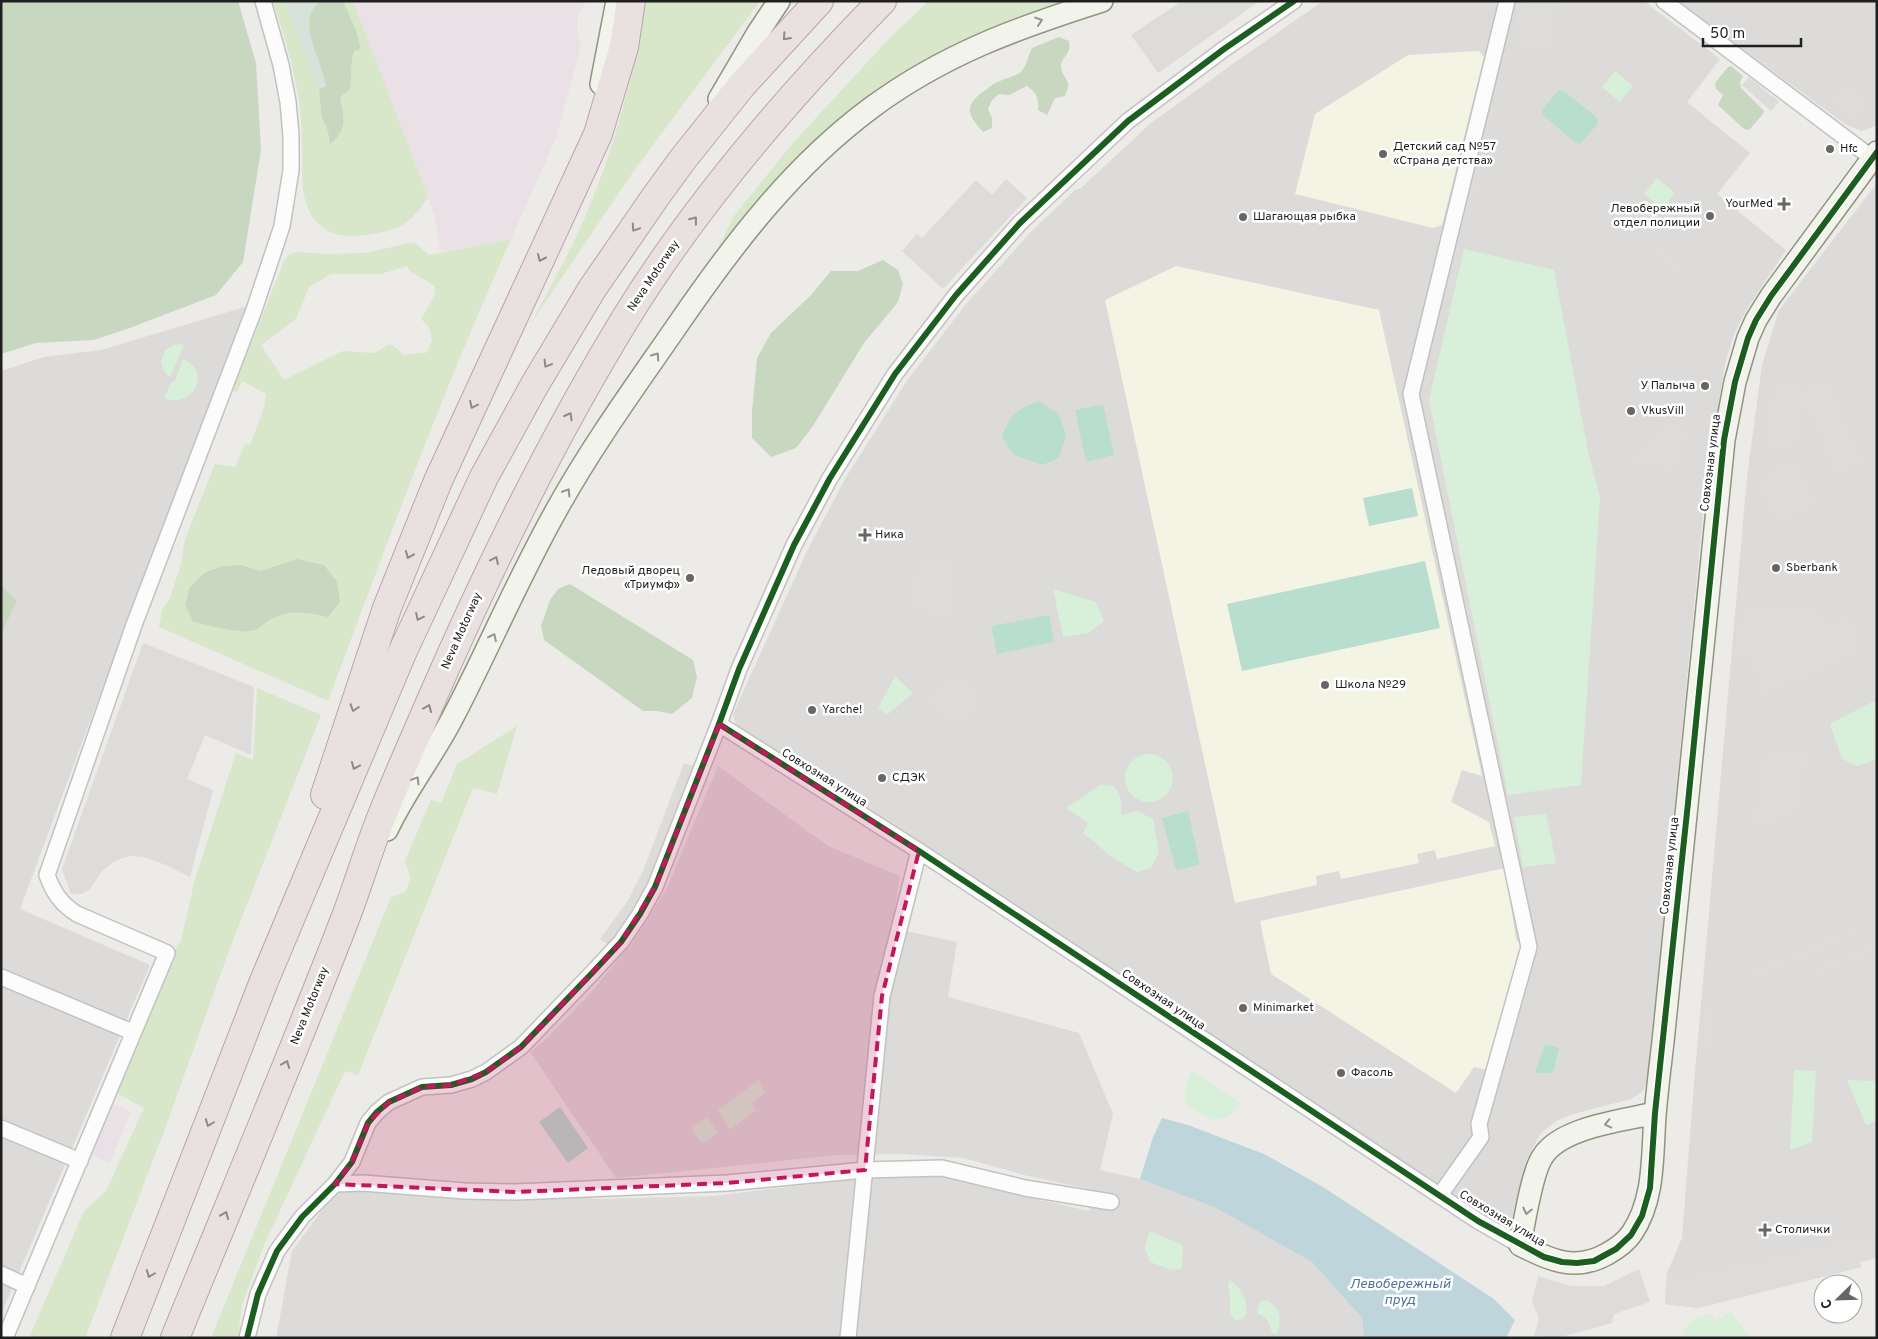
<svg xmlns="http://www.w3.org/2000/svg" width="1878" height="1339" font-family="Overpass,sans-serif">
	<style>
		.residential { fill: #dcdbd9 }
		.industrial { fill: #e9e1e5 }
		.education { fill: #f4f4e5 }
		.grass { fill: #d8e6ca; fill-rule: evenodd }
		.forest { fill: #c8d8c0 }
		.wetland { fill: #d7e2db }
		.park { fill: #d8efda }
		.pitch { fill: #b8decf }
		.parking { fill: #dddcdb }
		.water { fill: #bfd5dc }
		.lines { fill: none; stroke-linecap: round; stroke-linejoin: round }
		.street-casing { stroke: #c2c2c0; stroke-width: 18 }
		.secondary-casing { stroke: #929482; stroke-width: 24 }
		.highway-casing { stroke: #bea2a9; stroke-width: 30 }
		.street { stroke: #fcfcfc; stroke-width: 15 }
		.secondary { stroke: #f2f3eb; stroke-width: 21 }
		.highway { stroke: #e9e0e0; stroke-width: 28 }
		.cycleway-casing { stroke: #fff; stroke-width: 9 }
		.cycleway { stroke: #1b5e20; stroke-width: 6 }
		.oneway { stroke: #93948f }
		.oneway2 { stroke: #8e8989 }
		.marked { fill: #c2185b; fill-opacity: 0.2; stroke: #c2185b; stroke-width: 4; stroke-dasharray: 10 6; stroke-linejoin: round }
		.poi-dot { fill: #676665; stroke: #fff; stroke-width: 2 }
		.labels { text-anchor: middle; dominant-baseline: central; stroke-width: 5; stroke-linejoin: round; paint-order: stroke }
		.poi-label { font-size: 12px; fill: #1f1f1f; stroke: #fff; text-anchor: start }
		.street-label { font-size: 12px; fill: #1f1f1f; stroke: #fff }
		.water-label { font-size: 14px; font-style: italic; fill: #53759c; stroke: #fff }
	</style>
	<rect width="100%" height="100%" fill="#ecebe8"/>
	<g class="residential">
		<polygon points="1323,1 1644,1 1720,59 1687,102 1750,153 1717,194 1786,250 1747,309 1734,334 1725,364 1706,483 1648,1081 1642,1092 1631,1099 1573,1114 1556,1121 1541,1133 1532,1149 1514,1219 1508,1225 1502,1226 1495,1225 736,725 733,714 807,551 845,479 906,382 966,304 1030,233 1075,190 1081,188 1151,123 1234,63"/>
		<polygon points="1678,1 1877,1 1877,125 1862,131 1845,124"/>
		<polygon points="1877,183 1877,1258 1860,1262 1861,1267 1698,1308 1665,1304 1667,1273 1682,1238 1694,1084 1747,477 1762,365 1779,310"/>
		<polygon points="248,306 130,614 20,909 150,965 1,1315 1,635 17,601 1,585 1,371 44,357 101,350"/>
		<polygon points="718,766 828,846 900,876 892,928 957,942 948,997 1079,1033 1113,1114 1100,1170 1140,1179 1216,1208 1312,1262 1362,1318 1364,1338 276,1338 292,1251 336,1191 519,1197 577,1195 595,1199 713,1196 868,1177 942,1174 1014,1194 1089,1211 1094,1190 1028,1176 963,1158 901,1154 838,1155 616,1178 530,1052 544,1041 587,997 633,942 666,890"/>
	</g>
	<g class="industrial">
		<polygon points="353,1 586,1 578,16 577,31 581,45 556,138 511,239 441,252 434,213"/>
		<polygon points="111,1103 131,1112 110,1163 90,1154"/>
	</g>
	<g class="education">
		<polygon points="1479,51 1484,57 1442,225 1433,228 1295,194 1315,114 1408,55"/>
		<polygon points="1176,266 1379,310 1482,776 1462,770 1451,802 1489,822 1495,846 1437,859 1435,850 1417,854 1419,863 1341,879 1339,871 1316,876 1317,885 1235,903 1105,300"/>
		<polygon points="1505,868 1516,939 1521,945 1523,958 1489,1070 1474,1067 1456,1093 1271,974 1260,921"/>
	</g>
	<g class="grass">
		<path d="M 273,1 L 353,1 L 428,197 C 410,225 399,230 366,235 C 348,238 327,236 315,220 C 299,200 303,173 302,150 C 302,130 301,109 297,89 C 292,60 282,30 273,1 Z"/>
		<path d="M 645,1 L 760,1 L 633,172 L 530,325 C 553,282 577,240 594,195 C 619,134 634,67 645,1 Z"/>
		<path d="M 928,1 L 1065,1 C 982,28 909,62 841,117 C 831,125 821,133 812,142 C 777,175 747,212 717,250 L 734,216 L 792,144 L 886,42 Z"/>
		<path d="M 511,239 C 443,390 386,546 328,701 L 159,627 L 162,610 L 170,598 L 181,564 L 185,539 L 215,464 L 235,467 L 245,444 L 250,445 L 264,408 L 266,394 L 242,381 L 237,392 L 232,391 L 284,261 L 288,255 L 296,252 L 327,254 L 365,253 L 414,242 L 429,255 ZM 407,266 L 410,271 L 435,286 L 434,297 L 421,319 L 429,327 L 432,341 L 426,353 L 418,353 L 405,355 L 390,344 L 374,353 L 343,351 L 284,380 L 261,345 L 296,319 L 309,287 L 331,274 L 381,274 Z"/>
		<polygon points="257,688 321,715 230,948 163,1134 85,1338 29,1338 84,1211 106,1191 144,1108 116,1093 170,958 181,941 195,879 236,753 253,760"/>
		<polygon points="517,726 497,794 473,788 358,1075 345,1071 265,1243 242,1304 238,1338 211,1338 391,897 405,892 411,879 405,861 431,800 441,803 457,764"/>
	</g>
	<g class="forest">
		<polygon points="1,1 238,1 256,63 261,150 243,262 216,295 127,329 93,340 36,343 1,354"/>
		<path d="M 320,1 L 343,1 L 357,33 L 361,49 L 354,51 C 350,64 352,76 350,89 L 340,97 C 344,119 348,128 330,145 L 328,131 L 322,118 L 319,89 L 326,86 C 323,62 294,21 320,1 Z"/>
		<path d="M 1059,37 L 1069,41 C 1069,44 1070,47 1069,50 C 1067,56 1060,60 1061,68 C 1064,82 1073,78 1065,96 L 1055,98 L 1047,115 L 1038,110 C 1039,99 1037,93 1027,86 L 1009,95 L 999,94 L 992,100 L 988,109 L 992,118 L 992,128 L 983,132 C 967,115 964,105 984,91 C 989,88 993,83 1000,81 C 1006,78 1015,77 1021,72 C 1027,65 1028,56 1032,48 Z"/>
		<polygon points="1731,66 1743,76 1740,82 1741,88 1764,111 1763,114 1749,130 1744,129 1718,105 1723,95 1716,89 1715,83 1728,67"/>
		<polygon points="883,260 898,270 903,284 898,302 864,343 813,426 796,448 771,457 752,438 752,411 757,358 771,333 811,295 831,271 858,271"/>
		<path d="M 297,559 L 324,565 L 337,582 L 340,602 L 328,617 C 308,613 290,609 271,619 C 265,622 261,628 255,630 C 243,635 207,625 193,622 L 185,605 L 190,587 L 204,573 L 222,566 L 241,565 L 261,571 Z"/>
		<polygon points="570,584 693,660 697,677 692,698 672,714 657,711 643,711 544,640 541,626 550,600 558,589"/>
		<polygon points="1,585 17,601 1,635"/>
	</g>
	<path class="wetland" d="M 287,1 L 320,1 C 294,21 323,62 326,86 L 319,89 L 290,15 Z"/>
	<g class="park">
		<polygon points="1615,71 1633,86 1620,102 1602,87"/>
		<polygon points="1657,178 1675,193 1662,209 1644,194"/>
		<polygon points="1464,249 1554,270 1589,456 1600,498 1581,785 1508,795 1429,400"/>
		<polygon points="176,344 184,345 170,377 165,373 161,362 165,350"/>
		<path d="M 183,359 C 211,369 196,410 164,398 L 171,383 L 175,381 Z"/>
		<polygon points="1053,589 1096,602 1104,621 1089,633 1063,637"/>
		<polygon points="895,676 913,693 887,715 878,708"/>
		<polygon points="1874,701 1877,709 1877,759 1857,766 1842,759 1830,724"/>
		<circle cx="1149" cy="778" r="24"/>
		<path d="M 1100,785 L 1114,786 C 1121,796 1123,803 1121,815 L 1137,811 L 1153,819 L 1159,852 L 1151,868 L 1137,872 L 1112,857 L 1083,833 L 1088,823 L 1066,808 Z"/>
		<polygon points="1546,814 1556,863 1523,867 1514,817"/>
		<polygon points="1794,1070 1816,1071 1812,1142 1790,1150"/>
		<path d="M 1192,1071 L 1241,1103 L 1229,1116 L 1214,1120 C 1187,1107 1176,1102 1192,1071 Z"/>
		<polygon points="759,1080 765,1093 752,1103 756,1110 730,1130 718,1110"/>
		<polygon points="1847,1080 1877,1081 1877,1121 1866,1125"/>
		<polygon points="707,1116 718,1133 702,1144 691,1129"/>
		<polygon points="1149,1231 1183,1245 1182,1269 1172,1270 1150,1262 1145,1248"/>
		<path d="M 1230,1280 C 1243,1291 1246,1296 1247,1313 L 1242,1319 L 1235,1320 L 1230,1314 L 1230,1296 L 1228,1285 Z"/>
		<path d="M 1267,1300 C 1281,1308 1282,1320 1277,1334 L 1272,1333 C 1270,1323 1268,1317 1257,1314 L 1260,1301 Z"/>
		<path d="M 1729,1311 L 1732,1312 C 1733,1317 1744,1328 1749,1335 L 1748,1338 L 1683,1338 L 1682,1334 L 1685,1330 L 1684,1329 L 1693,1320 L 1700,1316 L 1702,1317 L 1706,1313 L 1714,1317 L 1714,1322 L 1717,1321 C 1720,1317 1727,1316 1729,1311 Z"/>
	</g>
	<g class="pitch">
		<polygon points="1560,90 1564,91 1596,117 1598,122 1596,126 1580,144 1575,142 1544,116 1541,112 1556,93"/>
		<path d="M 1038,401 L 1059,414 L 1066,435 L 1059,458 L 1042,465 L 1013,454 L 1002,437 C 1009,414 1017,410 1038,401 Z"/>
		<polygon points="1103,404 1114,455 1086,462 1075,410"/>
		<polygon points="1412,488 1418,516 1369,526 1363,498"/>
		<polygon points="1425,561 1440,628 1242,671 1227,604"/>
		<polygon points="1049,615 1054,642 997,654 991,626"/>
		<polygon points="1188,811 1200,865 1176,870 1162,818"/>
		<polygon points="1545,1044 1559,1048 1553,1073 1535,1073"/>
		<polygon points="560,1107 588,1148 568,1163 539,1122"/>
	</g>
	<g class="parking">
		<polygon points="1182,1 1260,1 1158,73 1131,35"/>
		<polygon points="1521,1 1561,1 1549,53 1512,44"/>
		<polygon points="1749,77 1779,102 1771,111 1742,85"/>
		<polygon points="1846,78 1874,102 1855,124 1827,101"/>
		<polygon points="1488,108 1498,110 1468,232 1459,230"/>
		<polygon points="1006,179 1027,198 943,289 902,251 917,234 922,238 976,180 992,195"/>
		<polygon points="1643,200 1664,219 1648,236 1627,218"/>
		<polygon points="1657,244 1687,268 1680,277 1650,253"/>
		<polygon points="1454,245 1464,247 1451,300 1441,298"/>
		<polygon points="1828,378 1865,463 1835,475 1806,407 1801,407 1798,455 1765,446 1771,383 1806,386"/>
		<polygon points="1671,413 1690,432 1677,471 1650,470 1628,460"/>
		<polygon points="1796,455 1819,506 1775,525 1755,480"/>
		<polygon points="916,560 956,561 955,611 936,624 910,604 910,585"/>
		<polygon points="1740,601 1819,610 1825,622 1848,612 1863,645 1858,656 1761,698 1749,656 1734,654"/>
		<polygon points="143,643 254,687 251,755 205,735 187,779 213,790 190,877 163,864 144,857 129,856 115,861 102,871 90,889 82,894 71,894 62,869"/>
		<polygon points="968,674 983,700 977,714 949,725 933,712 927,696 952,677"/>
		<polygon points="1809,745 1803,807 1775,826 1751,825 1761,755"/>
		<polygon points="684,763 695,767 653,875 636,907 609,945 600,939 627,902 643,871"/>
		<polygon points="1853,926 1857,936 1742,985 1738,975"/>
		<polygon points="1870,943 1874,953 1812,979 1808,969"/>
		<polygon points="1705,1008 1713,1008 1711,1053 1703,1053"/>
		<polygon points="1702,1079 1710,1079 1709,1105 1701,1105"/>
		<polygon points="1874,1232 1877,1243 1877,1258 1860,1262 1861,1267 1698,1308 1665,1304 1667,1273 1692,1274"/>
		<polygon points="1639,1269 1650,1302 1614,1314 1612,1323 1557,1338 1534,1336 1539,1319 1532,1302 1538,1276 1571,1286 1604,1286"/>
	</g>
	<polygon class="water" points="1162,1118 1188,1125 1264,1154 1323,1187 1494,1299 1515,1320 1506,1338 1364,1338 1362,1318 1312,1262 1216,1208 1140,1179 1153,1137"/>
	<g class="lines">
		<g class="street-casing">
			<g id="street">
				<polyline points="1664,1 1872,158"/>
				<polyline points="719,724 919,851 1478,1221 1520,1245"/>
				<polyline points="1,977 132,1032"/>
				<polyline points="1,1128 80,1161"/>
				<polyline points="335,1184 363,1183 465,1191 516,1192 727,1183 865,1170 942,1168 1025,1188 1111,1202"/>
				<polyline points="1440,1195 1481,1137 1479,1124 1529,947 1411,394 1507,1"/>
				<polyline points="1,1274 27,1286"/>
				<path d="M 5,1338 L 167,953 L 77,914 C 61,904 53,892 47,875 L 134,625 L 254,310 L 282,226 L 291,170 L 291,136 L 288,102 L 281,65 L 263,1"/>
				<polyline points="247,1338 258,1294 277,1251 302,1217 335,1184 352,1162 368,1123 377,1112 389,1102 422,1087 451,1085 472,1079 486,1072 521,1047 594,971 621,942 640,914 655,887 719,724 739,669 794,545 830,478 895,374 956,295 1020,223 1128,121 1224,49 1294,1"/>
				<polyline points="848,1338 882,996 919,851"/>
			</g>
		</g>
		<g class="secondary-casing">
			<g id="secondary">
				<polyline points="601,84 617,1"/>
				<polyline points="719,99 757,34 779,1"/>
				<path d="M 387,830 C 405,791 433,756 453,717 C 489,648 519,576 557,509 C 593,444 637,384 679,323 C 734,243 793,166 871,108 C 944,54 1017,28 1102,1"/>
				<path d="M 1655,1113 C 1622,1121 1562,1127 1543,1156 C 1532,1171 1524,1224 1520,1245 C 1550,1260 1575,1272 1607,1254 C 1616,1249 1626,1242 1632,1233 C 1655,1199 1652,1156 1655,1116 C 1657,1091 1660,1067 1663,1042 C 1685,841 1704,640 1724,440 L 1735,382 L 1748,338 L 1756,320 L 1771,296 L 1877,152"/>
			</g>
		</g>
		<g class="highway-casing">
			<g id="highway">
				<polyline points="325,795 387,608 438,481 598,134 624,47 631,1"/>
				<polyline points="125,1338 264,981 402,653 484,477 534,386 592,289 656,196 683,159 742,85 819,1"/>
				<path d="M 175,1338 C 232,1198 291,1059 345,919 C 358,885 368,851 381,818 C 396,780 413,742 429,705 C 487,571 551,440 627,316 C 698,201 788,97 882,1"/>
			</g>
		</g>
		<use href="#street" class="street"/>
		<use href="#secondary" class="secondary"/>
		<use href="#highway" class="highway"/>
		<g class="cycleway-casing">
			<g id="cycleway">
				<polyline points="719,724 919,851 1478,1221 1544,1257 1562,1262 1577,1263 1594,1261 1616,1249 1631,1235 1642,1216 1650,1188 1655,1113 1688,803 1724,440 1735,382 1748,338 1756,320 1771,296 1877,152"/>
				<polyline points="247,1338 258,1294 277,1251 302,1217 335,1184 352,1162 368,1123 377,1112 389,1102 422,1087 451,1085 472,1079 486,1072 521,1047 594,971 621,942 640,914 655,887 719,724 739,669 794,545 830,478 895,374 956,295 1020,223 1128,121 1224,49 1294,1"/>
			</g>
		</g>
		<use href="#cycleway" class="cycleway"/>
	</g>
	<defs><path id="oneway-chevron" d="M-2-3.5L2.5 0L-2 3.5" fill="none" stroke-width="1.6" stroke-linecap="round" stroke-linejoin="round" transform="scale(1.25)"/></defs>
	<g class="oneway">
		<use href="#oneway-chevron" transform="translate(1039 21) rotate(-18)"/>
		<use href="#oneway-chevron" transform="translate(656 356) rotate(-55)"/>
		<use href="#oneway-chevron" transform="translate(567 492) rotate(-58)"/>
		<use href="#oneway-chevron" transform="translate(493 637) rotate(-64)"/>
		<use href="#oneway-chevron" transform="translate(416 780) rotate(-59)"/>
		<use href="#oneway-chevron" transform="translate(1608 1124) rotate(167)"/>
		<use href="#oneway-chevron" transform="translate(1527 1211) rotate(103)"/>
	</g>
	<g class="oneway2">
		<use href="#oneway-chevron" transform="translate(786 37) rotate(132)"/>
		<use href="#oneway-chevron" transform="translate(694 220) rotate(-52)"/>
		<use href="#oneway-chevron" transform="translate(635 228) rotate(124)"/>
		<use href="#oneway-chevron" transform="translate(541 258) rotate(114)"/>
		<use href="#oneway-chevron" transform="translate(547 364) rotate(121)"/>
		<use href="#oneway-chevron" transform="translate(473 405) rotate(116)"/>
		<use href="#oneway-chevron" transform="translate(569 416) rotate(-61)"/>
		<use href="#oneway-chevron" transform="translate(409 555) rotate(112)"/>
		<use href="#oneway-chevron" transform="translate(495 560) rotate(-65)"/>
		<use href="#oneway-chevron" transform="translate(419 617) rotate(115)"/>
		<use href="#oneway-chevron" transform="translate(354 708) rotate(108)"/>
		<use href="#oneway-chevron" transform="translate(428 708) rotate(-67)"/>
		<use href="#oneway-chevron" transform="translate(355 766) rotate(113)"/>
		<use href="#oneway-chevron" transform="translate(286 1064) rotate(-68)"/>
		<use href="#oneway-chevron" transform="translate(209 1123) rotate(111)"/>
		<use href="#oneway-chevron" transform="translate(225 1215) rotate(-68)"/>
		<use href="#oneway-chevron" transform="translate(150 1274) rotate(111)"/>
	</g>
	<path class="marked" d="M 719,724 L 919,851 L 882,996 L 865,1170 L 727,1183 L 516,1192 L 335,1184 L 352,1162 L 368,1123 L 389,1102 L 422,1087 L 451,1085 L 486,1072 L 521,1047 L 621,942 L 655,887 Z"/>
	<g class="poi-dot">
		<circle cx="1830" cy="149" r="5"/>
		<circle cx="1383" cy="154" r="5"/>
		<path d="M1781.5 196.5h5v5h5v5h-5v5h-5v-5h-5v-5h5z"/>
		<circle cx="1710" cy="216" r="5"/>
		<circle cx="1243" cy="217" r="5"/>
		<circle cx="1705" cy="386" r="5"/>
		<circle cx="1631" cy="411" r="5"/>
		<path d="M862.5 527.5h5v5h5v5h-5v5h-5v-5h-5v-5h5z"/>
		<circle cx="1776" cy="568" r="5"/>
		<circle cx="690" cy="578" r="5"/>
		<circle cx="1325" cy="685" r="5"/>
		<circle cx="812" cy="710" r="5"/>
		<circle cx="882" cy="778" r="5"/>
		<circle cx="1243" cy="1008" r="5"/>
		<circle cx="1341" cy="1073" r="5"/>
		<path d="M1762.5 1222.5h5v5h5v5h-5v5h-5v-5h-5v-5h5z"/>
	</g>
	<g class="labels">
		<g class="poi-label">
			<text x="1393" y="147">Детский сад №57<tspan x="1393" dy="14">«Страна детства»</tspan></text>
			<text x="1840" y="149">Hfc</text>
			<text x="1773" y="204" text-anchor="end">YourMed</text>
			<text x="1700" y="209" text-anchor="end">Левобережный<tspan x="1700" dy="14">отдел полиции</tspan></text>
			<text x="1253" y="217">Шагающая рыбка</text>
			<text x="1695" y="386" text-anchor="end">У Палыча</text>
			<text x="1641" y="411">VkusVill</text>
			<text x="875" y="535">Ника</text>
			<text x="1786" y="568">Sberbank</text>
			<text x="680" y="571" text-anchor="end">Ледовый дворец<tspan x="680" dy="14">«Триумф»</tspan></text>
			<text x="1335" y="685">Школа №29</text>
			<text x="822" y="710">Yarche!</text>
			<text x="892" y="778">СДЭК</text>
			<text x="1253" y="1008">Minimarket</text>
			<text x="1351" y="1073">Фасоль</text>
			<text x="1775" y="1230">Столички</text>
		</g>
		<g class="street-label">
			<text transform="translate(654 276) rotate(-56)">Neva Motorway</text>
			<text transform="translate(1711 463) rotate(-83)">Совхозная улица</text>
			<text transform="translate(462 631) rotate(-66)">Neva Motorway</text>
			<text transform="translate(824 778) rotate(32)">Совхозная улица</text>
			<text transform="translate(1670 866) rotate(-84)">Совхозная улица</text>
			<text transform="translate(1163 1000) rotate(34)">Совхозная улица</text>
			<text transform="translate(310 1006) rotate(-68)">Neva Motorway</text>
			<text transform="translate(1502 1219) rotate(31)">Совхозная улица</text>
		</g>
		<g class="water-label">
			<text x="1400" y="1284">Левобережный<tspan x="1400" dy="16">пруд</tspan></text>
		</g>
	</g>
	<rect width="1878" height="1339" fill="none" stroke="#1f1f1f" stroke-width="5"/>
	<g transform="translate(1838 1299) rotate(247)"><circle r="24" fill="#ffffff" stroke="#a5a5a5"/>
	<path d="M0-4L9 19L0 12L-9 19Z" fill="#676665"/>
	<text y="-8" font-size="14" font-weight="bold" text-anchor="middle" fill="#1f1f1f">С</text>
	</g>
	<path d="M1703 38v8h98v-8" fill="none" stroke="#1f1f1f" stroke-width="2.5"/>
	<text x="1710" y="38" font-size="15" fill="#1f1f1f" stroke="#ffffff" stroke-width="4" paint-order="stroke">50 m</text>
</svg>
